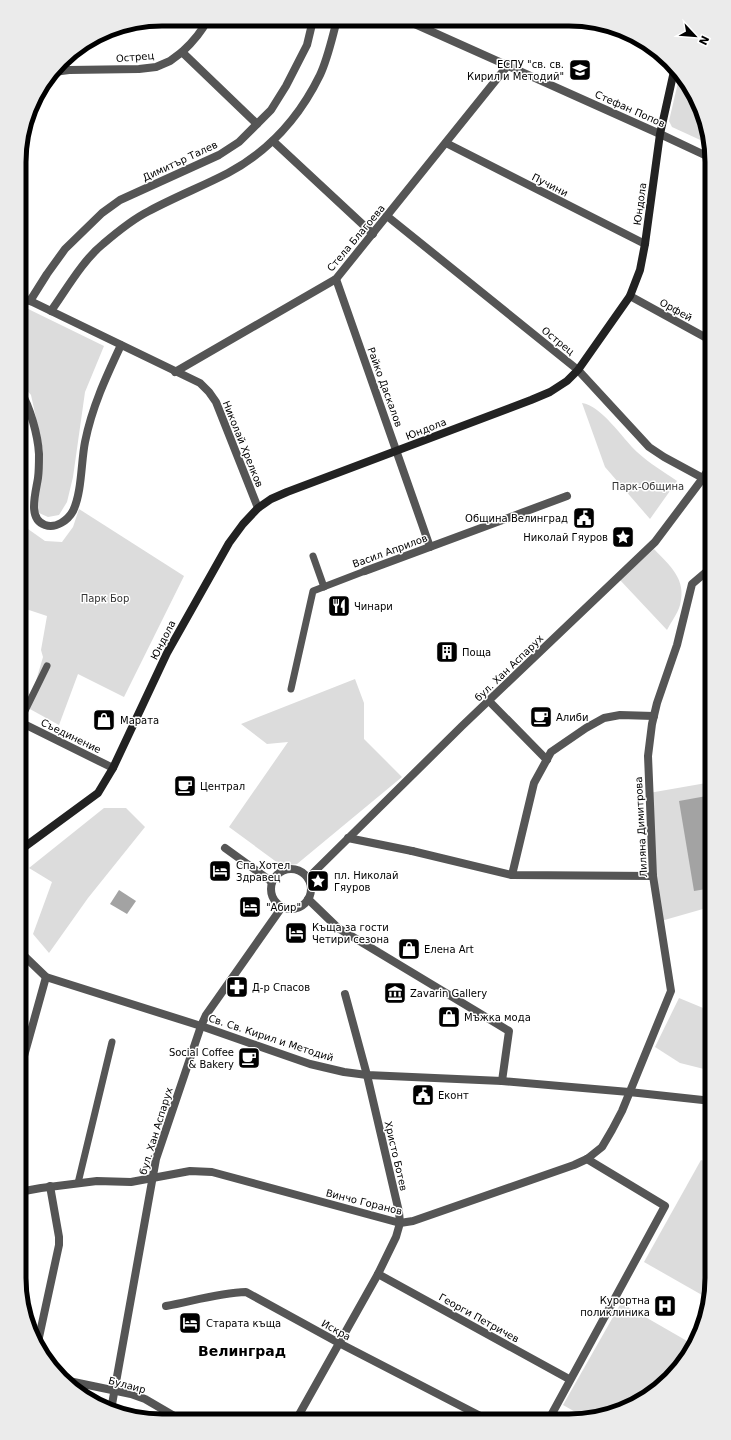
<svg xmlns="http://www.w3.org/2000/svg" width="731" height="1440" font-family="'DejaVu Sans',sans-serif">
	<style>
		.green { fill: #dcdcdc }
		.water { fill: #a3a3a3 }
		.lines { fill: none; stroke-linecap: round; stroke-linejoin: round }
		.service { stroke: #555; stroke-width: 7 }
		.pedestrian { stroke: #555; stroke-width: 8 }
		.minor { stroke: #555; stroke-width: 8 }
		.tertiary { stroke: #555; stroke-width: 8 }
		.secondary { stroke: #222; stroke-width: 8 }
		.labels { text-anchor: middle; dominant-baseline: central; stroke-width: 3; stroke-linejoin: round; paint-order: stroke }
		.street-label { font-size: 10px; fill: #000; stroke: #fff }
		.poi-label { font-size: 10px; fill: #000; stroke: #fff; text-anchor: start }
		.park-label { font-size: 10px; fill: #333; stroke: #fff }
		.district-label { font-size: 14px; font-weight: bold; fill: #000; stroke: #fff }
		.rim { fill: none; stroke: #000; stroke-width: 5 }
	</style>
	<rect width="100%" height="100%" fill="#fff"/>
	<g class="green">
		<polygon points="679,78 704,116 709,144 672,127 669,121"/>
		<polygon points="20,305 104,346 85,392 73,477 67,502 59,515 48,517 39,513 37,509 43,450 31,395 20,382"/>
		<path d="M 582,403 C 601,405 623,439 637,452 C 649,463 664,472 677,481 L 650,519 L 605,467 Z"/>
		<polygon points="20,429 24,453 21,510 28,529 45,541 62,542 73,527 79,509 184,576 124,697 78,674 59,725 28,708 43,657 41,650 47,616 20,607"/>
		<path d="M 654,549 C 670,566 687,579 680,605 C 678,613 671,622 667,630 L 620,580 Z"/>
		<polygon points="355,679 364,703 364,739 402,777 297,864 282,866 229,827 288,742 267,744 241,724"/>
		<polygon points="712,782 712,912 710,907 661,921 649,793"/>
		<polygon points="104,808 126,808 145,827 88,898 49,953 33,934 52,882 29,868"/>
		<polygon points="679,998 708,1010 712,1011 712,1071 680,1063 655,1047"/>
		<polygon points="701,1160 712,1164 712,1288 709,1299 644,1262"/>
		<polygon points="621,1303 694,1345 682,1365 649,1397 615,1413 586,1418 563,1405"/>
	</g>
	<g class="water">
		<polygon points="712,795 712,888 694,891 679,801"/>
		<polygon points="119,890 136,901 127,914 110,904"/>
	</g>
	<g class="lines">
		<g class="service">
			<polyline points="313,556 324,587"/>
			<polyline points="291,689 313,591 365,571"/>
			<polyline points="20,721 47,666"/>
			<polyline points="78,1183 112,1042"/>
		</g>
		<g class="pedestrian">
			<polyline points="489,701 547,760"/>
			<polyline points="20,722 113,768"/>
			<polyline points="348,838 412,851"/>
			<polyline points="225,848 272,882"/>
			<circle cx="291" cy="889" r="20"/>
			<polyline points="308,878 462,726 655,542 703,478"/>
			<polyline points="308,899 338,928"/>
			<polyline points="201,1026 206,1015 282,907"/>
		</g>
		<g class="minor">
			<polyline points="408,21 660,134 711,158"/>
			<path d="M 182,52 C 193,42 201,33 208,19"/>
			<polyline points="54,72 69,70 139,69 156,67 170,61 182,52 257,124"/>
			<polyline points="273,141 373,234"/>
			<polyline points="446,143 645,244"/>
			<polyline points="387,216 578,370 649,447 664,457 712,483"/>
			<polyline points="336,279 430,547"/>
			<polyline points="20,296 200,383 209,392 216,402 258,508"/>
			<polyline points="630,296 712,341"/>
			<polyline points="30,301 47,274 65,249 102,213 120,200 219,155 239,142 271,110 286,86 307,45 313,20"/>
			<path d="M 51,311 C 66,290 83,260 103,244 C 117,232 133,219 149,211 C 175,197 203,186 228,173 C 269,151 300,116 320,75 C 328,58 332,38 337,20"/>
			<polyline points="175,372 336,279 508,65"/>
			<path d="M 20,390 C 30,407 38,435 39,454 C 39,462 39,471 38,478 C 36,492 27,519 45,525 C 56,529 68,520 73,511 C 82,492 81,462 85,442 C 92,407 106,377 121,345"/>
			<polyline points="703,478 712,463"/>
			<polyline points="365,571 567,496"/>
			<polyline points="412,851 512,875"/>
			<polyline points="653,876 512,875 534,783 551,752 586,728 604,718 620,715 654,716"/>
			<polyline points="338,928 509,1031 502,1081"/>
			<polyline points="19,1074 46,977"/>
			<polyline points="19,1192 41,1188 97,1181 131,1182 190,1171 212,1172 400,1223 413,1221 574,1165 587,1159 602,1147 612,1130 622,1111 671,991 653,876 648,756 652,724 657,703 677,645 692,584 712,567"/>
			<polyline points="378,1274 569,1379"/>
			<path d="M 166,1306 C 193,1301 219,1293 246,1292 L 339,1343 L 490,1421"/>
			<polyline points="38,1342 59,1245 59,1237 50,1186"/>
			<polyline points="64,1380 131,1394 145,1399 181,1420"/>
			<polyline points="296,1420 378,1274 396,1237 400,1223 399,1212 367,1075 345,994"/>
			<polyline points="548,1421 665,1206 587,1159"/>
		</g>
		<g class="tertiary">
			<polyline points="19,951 46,977 201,1026 310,1064 344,1072 367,1075 502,1081 629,1092 712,1101"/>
			<polyline points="111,1410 156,1159 201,1026"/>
		</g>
		<polyline class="secondary" points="19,851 98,793 113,768 167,653 229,543 243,524 258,508 271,499 287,492 531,400 550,392 567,381 578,370 630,296 640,270 645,244 660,134 674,71"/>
	</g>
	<defs>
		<g id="school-square" transform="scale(1.15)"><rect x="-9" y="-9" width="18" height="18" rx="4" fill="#000" stroke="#fff"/><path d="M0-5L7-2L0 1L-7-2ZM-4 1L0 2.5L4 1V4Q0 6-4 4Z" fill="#fff"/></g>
		<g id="civic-square" transform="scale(1.15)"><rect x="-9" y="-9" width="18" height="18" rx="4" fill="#000" stroke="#fff"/><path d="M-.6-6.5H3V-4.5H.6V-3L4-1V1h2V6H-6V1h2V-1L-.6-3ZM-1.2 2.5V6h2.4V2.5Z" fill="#fff"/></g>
		<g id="sight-square" transform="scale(1.15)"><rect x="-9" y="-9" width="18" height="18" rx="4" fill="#000" stroke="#fff"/><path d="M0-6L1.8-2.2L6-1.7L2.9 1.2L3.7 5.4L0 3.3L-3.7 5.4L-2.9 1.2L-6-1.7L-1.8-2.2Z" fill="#fff"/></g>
		<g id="restaurant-square" transform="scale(1.15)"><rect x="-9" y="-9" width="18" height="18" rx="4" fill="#000" stroke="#fff"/><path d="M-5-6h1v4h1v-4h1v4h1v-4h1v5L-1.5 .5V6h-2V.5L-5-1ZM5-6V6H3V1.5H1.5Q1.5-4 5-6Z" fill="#fff"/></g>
		<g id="building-square" transform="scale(1.15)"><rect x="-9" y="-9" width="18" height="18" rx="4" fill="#000" stroke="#fff"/><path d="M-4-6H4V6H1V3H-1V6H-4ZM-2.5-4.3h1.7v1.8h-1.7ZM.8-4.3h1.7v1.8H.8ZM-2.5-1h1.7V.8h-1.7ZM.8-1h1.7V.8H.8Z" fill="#fff"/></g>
		<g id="cafe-square" transform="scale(1.15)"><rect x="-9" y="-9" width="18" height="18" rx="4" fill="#000" stroke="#fff"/><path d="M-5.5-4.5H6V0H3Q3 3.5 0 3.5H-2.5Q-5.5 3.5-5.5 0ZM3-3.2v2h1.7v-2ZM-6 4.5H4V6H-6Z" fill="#fff"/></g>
		<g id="shop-square" transform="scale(1.15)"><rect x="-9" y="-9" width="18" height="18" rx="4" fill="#000" stroke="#fff"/><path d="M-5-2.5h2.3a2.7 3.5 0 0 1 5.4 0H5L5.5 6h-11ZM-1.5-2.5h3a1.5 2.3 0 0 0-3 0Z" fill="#fff"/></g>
		<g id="hotel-square" transform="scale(1.15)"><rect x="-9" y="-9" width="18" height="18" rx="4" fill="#000" stroke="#fff"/><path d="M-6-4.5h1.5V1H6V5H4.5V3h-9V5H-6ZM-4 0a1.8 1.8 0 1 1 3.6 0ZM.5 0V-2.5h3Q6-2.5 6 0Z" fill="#fff"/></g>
		<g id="pharmacy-square" transform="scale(1.15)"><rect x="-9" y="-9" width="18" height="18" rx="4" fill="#000" stroke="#fff"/><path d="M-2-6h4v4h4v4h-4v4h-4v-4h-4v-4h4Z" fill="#fff"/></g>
		<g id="museum-square" transform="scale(1.15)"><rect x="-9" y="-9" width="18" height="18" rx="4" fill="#000" stroke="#fff"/><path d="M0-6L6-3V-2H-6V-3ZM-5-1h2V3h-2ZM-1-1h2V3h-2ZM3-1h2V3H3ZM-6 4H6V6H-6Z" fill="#fff"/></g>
		<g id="hospital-square" transform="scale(1.15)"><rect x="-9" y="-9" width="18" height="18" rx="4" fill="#000" stroke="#fff"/><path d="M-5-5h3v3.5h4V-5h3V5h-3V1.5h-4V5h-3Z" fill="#fff"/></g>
	</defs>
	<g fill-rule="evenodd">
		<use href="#school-square" x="580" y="70"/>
		<use href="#civic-square" x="584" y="518"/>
		<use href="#sight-square" x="623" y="537"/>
		<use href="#restaurant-square" x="339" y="606"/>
		<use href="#building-square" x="447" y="652"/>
		<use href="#cafe-square" x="541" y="717"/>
		<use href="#shop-square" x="104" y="720"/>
		<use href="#cafe-square" x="185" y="786"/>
		<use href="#hotel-square" x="220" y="871"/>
		<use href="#sight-square" x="318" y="881"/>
		<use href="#hotel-square" x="250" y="907"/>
		<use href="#hotel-square" x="296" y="933"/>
		<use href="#shop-square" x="409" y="949"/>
		<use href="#pharmacy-square" x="237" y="987"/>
		<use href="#museum-square" x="395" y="993"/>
		<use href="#shop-square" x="449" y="1017"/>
		<use href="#cafe-square" x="249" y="1058"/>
		<use href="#civic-square" x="423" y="1095"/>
		<use href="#hospital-square" x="665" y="1306"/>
		<use href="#hotel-square" x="190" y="1323"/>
	</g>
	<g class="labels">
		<g class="street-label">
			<text transform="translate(135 57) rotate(-5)">Острец</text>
			<text transform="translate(630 109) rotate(24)">Стефан Попов</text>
			<text transform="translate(180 161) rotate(-25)">Димитър Талев</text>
			<text transform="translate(550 185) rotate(27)">Пучини</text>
			<text transform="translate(640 204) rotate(-82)">Юндола</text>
			<text transform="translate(356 238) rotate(-50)">Стела Благоева</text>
			<text transform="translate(676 310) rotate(29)">Орфей</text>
			<text transform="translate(558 341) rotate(39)">Острец</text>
			<text transform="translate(385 387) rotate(70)">Райко Даскалов</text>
			<text transform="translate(426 429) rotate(-21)">Юндола</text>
			<text transform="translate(243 444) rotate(68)">Николай Хрелков</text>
			<text transform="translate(390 551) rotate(-20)">Васил Априлов</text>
			<text transform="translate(163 640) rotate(-63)">Юндола</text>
			<text transform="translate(509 668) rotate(-44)">бул. Хан Аспарух</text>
			<text transform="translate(71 736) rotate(26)">Съединение</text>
			<text transform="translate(641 827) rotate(-93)">Лиляна Димитрова</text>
			<text transform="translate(271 1038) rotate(18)">Св. Св. Кирил и Методий</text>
			<text transform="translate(156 1131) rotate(-73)">бул. Хан Аспарух</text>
			<text transform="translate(396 1156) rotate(77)">Христо Ботев</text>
			<text transform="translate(364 1202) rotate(14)">Винчо Горанов</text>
			<text transform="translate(479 1318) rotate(29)">Георги Петричев</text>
			<text transform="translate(336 1330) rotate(29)">Искра</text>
			<text transform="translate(127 1385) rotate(15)">Булаир</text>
		</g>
		<g class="poi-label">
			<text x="564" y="64" text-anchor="end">ЕСПУ "св. св.<tspan x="564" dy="12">Кирил и Методий"</tspan></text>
			<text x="568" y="518" text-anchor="end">Община Велинград</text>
			<text x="608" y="537" text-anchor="end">Николай Гяуров</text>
			<text x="354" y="606">Чинари</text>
			<text x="462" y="652">Поща</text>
			<text x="556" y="717">Алиби</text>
			<text x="120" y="720">Марата</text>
			<text x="200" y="786">Централ</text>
			<text x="236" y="865">Спа Хотел<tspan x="236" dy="12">Здравец</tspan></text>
			<text x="334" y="875">пл. Николай<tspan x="334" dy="12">Гяуров</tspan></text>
			<text x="266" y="907">"Абир"</text>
			<text x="312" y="927">Къща за гости<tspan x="312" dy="12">Четири сезона</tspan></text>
			<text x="424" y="949">Елена Art</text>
			<text x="252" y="987">Д-р Спасов</text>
			<text x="410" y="993">Zavarin Gallery</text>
			<text x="464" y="1017">Мъжка мода</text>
			<text x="234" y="1052" text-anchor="end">Social Coffee<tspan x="234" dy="12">&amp; Bakery</tspan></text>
			<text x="438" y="1095">Еконт</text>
			<text x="650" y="1300" text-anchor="end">Курортна<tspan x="650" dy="12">поликлиника</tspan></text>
			<text x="206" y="1323">Старата къща</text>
		</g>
		<g class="park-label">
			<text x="648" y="486">Парк-Община</text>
			<text x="105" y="598">Парк Бор</text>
		</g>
		<g class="district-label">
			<text x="242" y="1351">Велинград</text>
		</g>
	</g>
	<path d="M0 0H731V1440H0ZM162 26H569A136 136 0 0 1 705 162V1278A136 136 0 0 1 569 1414H162A136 136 0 0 1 26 1278V162A136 136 0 0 1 162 26Z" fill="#ebebeb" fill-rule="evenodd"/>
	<path class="rim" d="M162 26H569A136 136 0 0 1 705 162V1278A136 136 0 0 1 569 1414H162A136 136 0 0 1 26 1278V162A136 136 0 0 1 162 26Z"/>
	<g transform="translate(695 36) rotate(116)" stroke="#ffffff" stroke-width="3" paint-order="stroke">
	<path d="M0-3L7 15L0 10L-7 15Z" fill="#000000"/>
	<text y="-6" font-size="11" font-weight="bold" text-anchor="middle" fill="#000000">N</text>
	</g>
</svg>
